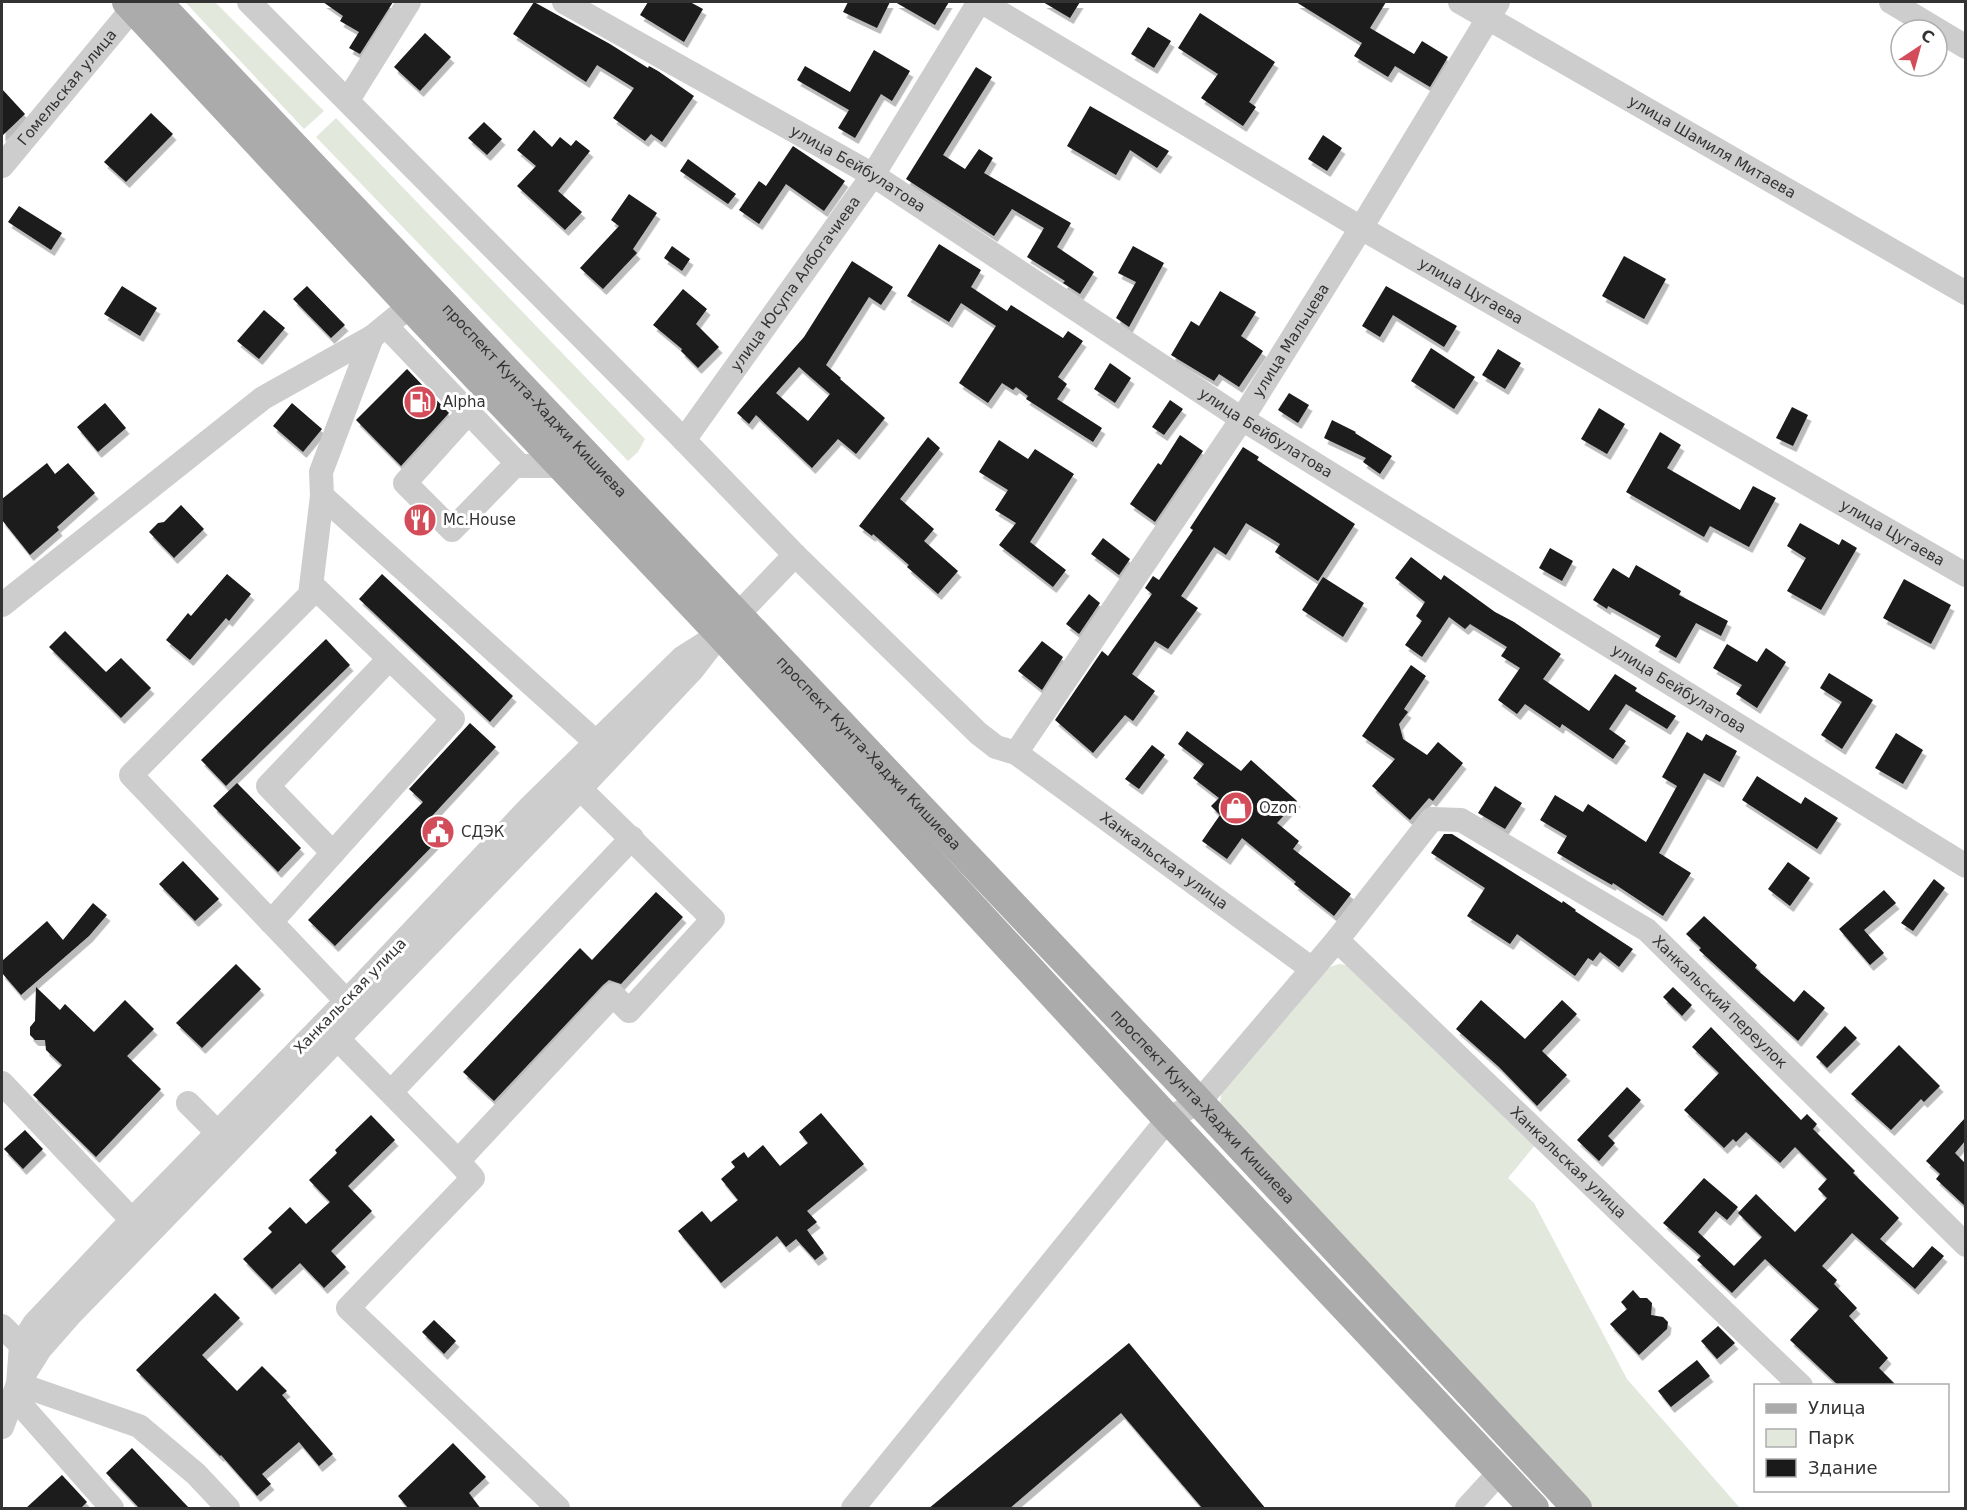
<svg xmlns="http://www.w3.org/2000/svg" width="1967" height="1510" font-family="'DejaVu Sans',sans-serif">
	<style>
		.green { fill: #e3e8dd }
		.building { fill: #1a1a1a; fill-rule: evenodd; filter: url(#shadow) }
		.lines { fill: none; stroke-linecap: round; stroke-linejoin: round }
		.minor { stroke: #cdcdcd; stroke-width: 24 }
		.major { stroke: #ababab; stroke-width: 30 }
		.labels { text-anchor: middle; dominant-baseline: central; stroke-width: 6; stroke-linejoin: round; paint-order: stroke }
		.street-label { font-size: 15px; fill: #333; stroke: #fff }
		.poi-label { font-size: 15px; fill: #333; stroke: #fff; text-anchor: start }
	</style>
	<defs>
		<filter id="shadow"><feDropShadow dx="3.5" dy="6" stdDeviation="0" flood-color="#0004"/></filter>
	</defs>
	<rect width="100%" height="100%" fill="#fff"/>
	<g class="green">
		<polygon points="185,2 215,2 324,111 304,129"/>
		<polygon points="336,118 645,439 638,452 628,461 316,137"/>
		<polygon points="1339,964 1352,966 1536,1144 1508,1178 1534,1203 1627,1379 1740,1508 1592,1508 1222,1116 1219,1107 1222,1091 1324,969"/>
	</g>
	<g class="building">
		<polygon points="323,2 393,2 360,54 349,48 359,32 340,21 343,16"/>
		<polygon points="534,2 610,44 648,68 649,66 658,71 694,96 662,142 651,134 645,141 613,118 634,88 597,65 586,82 513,34"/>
		<polygon points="648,2 690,2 703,9 684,42 640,15"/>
		<polygon points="848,2 890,2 877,28 843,12"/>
		<polygon points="895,2 949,2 935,25"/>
		<polygon points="1043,2 1080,2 1070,18"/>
		<polygon points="1296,2 1386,2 1370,28 1414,54 1422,41 1448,57 1430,87 1395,66 1388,77 1354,56 1362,43"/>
		<polygon points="1200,13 1275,62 1249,102 1256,107 1243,126 1201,98 1218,74 1178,48"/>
		<polygon points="1148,27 1171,41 1154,68 1131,54"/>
		<polygon points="425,33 451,57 420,91 394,67"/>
		<polygon points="874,50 910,71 892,101 881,94 855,138 838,128 849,110 797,80 805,66 850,92"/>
		<polygon points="976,67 992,77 943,155 965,169 979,149 993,158 984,173 1071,223 1057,247 1094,272 1080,294 1063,283 1065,281 1027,257 1044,228 1012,209 994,236 906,179"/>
		<polygon points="2,89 25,114 2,136"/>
		<polygon points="1090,106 1169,151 1157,168 1130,150 1116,175 1067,146"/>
		<polygon points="151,113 173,134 126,182 104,162"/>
		<polygon points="484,122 502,139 487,155 468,138"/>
		<polygon points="534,130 552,147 560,137 571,146 576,140 590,151 558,191 582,212 565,230 517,186 536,166 517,150"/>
		<polygon points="1323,135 1342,148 1327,171 1308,159"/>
		<polygon points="793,146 845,181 824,211 786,184 759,224 739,210 759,181 766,186"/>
		<polygon points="688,159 736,194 728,204 680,171"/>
		<polygon points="629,194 657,213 633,249 637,253 603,289 580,268 619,226 611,220"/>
		<polygon points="19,206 62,233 51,250 8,222"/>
		<polygon points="939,244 981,270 971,287 1007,311 1011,305 1063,338 1068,331 1083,341 1058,377 1067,384 1057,399 1102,428 1093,442 1026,399 1028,396 1016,387 1013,390 1002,383 988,403 959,383 996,326 961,303 949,322 907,296"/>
		<polygon points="672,246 690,259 682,271 664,258"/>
		<polygon points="1133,246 1164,263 1129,327 1116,318 1136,282 1118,273"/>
		<polygon points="1624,256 1666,279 1644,319 1602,296"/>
		<path d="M 852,261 L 893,287 L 881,305 L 869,297 L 826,365 L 841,378 L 840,379 L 885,418 L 856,454 L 838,439 L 812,468 L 756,415 L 749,424 L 737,413 L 804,337 ZM 799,367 L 830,394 L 808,421 L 776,393 Z"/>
		<polygon points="122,286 157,308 140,336 104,314"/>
		<polygon points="307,286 345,325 331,338 293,299"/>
		<polygon points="1386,286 1457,326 1444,347 1393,315 1380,337 1362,326"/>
		<polygon points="683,289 707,309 696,324 719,347 698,368 681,351 682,349 653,325"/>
		<polygon points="1220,291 1256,312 1241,336 1263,351 1239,387 1219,374 1214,381 1171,355 1191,321 1199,326"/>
		<polygon points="264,310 285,328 259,359 237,341"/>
		<polygon points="1431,348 1475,377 1454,409 1411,381"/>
		<polygon points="1498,349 1521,363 1505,389 1482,375"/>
		<polygon points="1110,363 1131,378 1115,403 1094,389"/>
		<polygon points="407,369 449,413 401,466 356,420"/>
		<polygon points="1289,393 1309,405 1298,423 1278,410"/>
		<polygon points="1170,400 1183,409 1164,435 1152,427"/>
		<polygon points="105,403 126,428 98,452 77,427"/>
		<polygon points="292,403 322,429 303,452 273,426"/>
		<polygon points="1792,407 1808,415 1793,446 1776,438"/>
		<polygon points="1599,408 1625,424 1607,454 1581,439"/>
		<polygon points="1332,420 1356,432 1355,433 1392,456 1380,474 1363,462 1366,458 1324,438"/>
		<polygon points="1660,432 1681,445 1667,468 1740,510 1753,486 1776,498 1749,547 1710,526 1704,537 1626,492"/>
		<polygon points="1180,435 1203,451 1155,522 1130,504 1158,463 1161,465"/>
		<polygon points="928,437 940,448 900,499 934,529 924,541 958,571 938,594 907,567 909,565 873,534 872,536 859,526"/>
		<polygon points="999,440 1028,459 1035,449 1074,474 1030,542 1066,570 1053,587 999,545 1016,523 995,510 1008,490 979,472"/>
		<polygon points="1243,447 1259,457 1257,460 1355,524 1318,581 1275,552 1280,544 1246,523 1226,555 1214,547 1181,596 1198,608 1168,649 1155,641 1132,674 1155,691 1133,721 1125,715 1093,753 1055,720 1102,651 1108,656 1152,594 1145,588 1153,576 1159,580 1193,530 1190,528"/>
		<polygon points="47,463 55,474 68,463 95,493 57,527 59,530 30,555 2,520 2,499"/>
		<polygon points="181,505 204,529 174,558 149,532 158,523 164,522"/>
		<polygon points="1800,523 1839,545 1842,539 1857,548 1821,610 1787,591 1806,558 1787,546"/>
		<polygon points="1103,538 1130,559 1119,575 1091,554"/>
		<polygon points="1550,548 1573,561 1562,581 1539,568"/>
		<polygon points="1411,557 1441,580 1444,575 1495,612 1514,622 1561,654 1543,679 1589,711 1615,674 1637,688 1635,691 1676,716 1667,729 1626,704 1609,729 1626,741 1613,759 1562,724 1560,728 1525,704 1517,714 1498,700 1520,668 1501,656 1507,647 1470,624 1465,629 1449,617 1422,657 1405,645 1422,621 1416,616 1425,602 1395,578"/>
		<polygon points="1636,565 1681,591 1679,595 1728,621 1721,636 1696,623 1676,658 1655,646 1661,636 1608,606 1607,609 1593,600 1613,568 1629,578"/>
		<polygon points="227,574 251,594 229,621 226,618 190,660 166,640 188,613 191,616"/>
		<polygon points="382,574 513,696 490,722 359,599"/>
		<polygon points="1323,577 1364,603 1343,637 1302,610"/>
		<polygon points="1904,579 1951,605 1931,644 1883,618"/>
		<polygon points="1089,594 1100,603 1079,634 1066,624"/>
		<polygon points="65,631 106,672 121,658 151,688 121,718 49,647"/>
		<polygon points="326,639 350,665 226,786 201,760"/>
		<polygon points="1042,641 1063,657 1042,690 1018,671"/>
		<polygon points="1727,644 1757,662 1766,648 1786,662 1757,708 1736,694 1742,685 1713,668"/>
		<polygon points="1411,665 1426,676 1404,709 1408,712 1399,724 1403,739 1427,755 1438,742 1463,763 1433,801 1429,798 1410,820 1372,786 1395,759 1362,736"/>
		<polygon points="1829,673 1873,700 1842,749 1821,735 1842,702 1820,688"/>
		<polygon points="470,723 496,747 432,816 447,831 335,946 308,920 423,802 409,789"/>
		<polygon points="1187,731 1241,771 1251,760 1297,801 1277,823 1299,841 1293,849 1351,894 1334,916 1294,884 1296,882 1242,838 1227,859 1202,841 1220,815 1211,806 1219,798 1193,778 1204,764 1178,744"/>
		<polygon points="1687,732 1702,741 1706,734 1737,751 1720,782 1704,773 1659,853 1691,873 1663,916 1613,883 1612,885 1589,872 1557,853 1567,836 1540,820 1555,795 1583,812 1588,804 1646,842 1677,786 1662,777"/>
		<polygon points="1896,733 1923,750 1903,784 1875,768"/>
		<polygon points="1152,745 1165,755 1139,789 1125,779"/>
		<polygon points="1757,776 1801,804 1805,797 1838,818 1817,849 1742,800"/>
		<polygon points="237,783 301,848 278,872 213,806"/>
		<polygon points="1495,786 1522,803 1505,829 1478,813"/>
		<polygon points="1444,834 1452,834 1562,903 1563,901 1576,910 1575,911 1633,949 1619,967 1600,952 1593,961 1588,958 1575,976 1517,934 1510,944 1467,916 1485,888 1431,853"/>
		<polygon points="183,861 219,899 195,921 159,884"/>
		<polygon points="1788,862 1810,878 1790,906 1768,889"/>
		<polygon points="1934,879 1945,888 1913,931 1901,923"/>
		<polygon points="1884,890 1896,903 1864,930 1884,953 1870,965 1839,929"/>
		<polygon points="656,892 683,917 621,984 609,980 603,985 494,1101 463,1072 580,948 592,960"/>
		<polygon points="93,903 107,915 89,936 21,995 2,973 2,961 47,921 63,940"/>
		<polygon points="1704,916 1757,965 1755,968 1794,1002 1804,990 1825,1008 1798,1041 1699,950 1701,948 1686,934"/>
		<polygon points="236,964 261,989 202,1048 176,1023"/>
		<polygon points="36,987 60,1010 65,1004 94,1032 125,1000 154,1029 127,1056 161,1089 96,1157 33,1095 62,1065 46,1050 45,1040 35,1040 30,1035 30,1027 35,1021"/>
		<polygon points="1673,987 1692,1005 1682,1016 1663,997"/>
		<polygon points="1481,1000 1525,1039 1562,1000 1577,1014 1542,1051 1567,1075 1537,1106 1499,1067 1456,1029"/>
		<polygon points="1845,1026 1857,1038 1827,1068 1816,1057"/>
		<polygon points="1711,1027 1801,1120 1807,1114 1817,1124 1813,1129 1855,1171 1853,1173 1899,1218 1880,1239 1913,1268 1932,1246 1944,1256 1915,1289 1852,1233 1822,1266 1837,1280 1834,1284 1857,1308 1849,1316 1888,1358 1879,1368 1897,1386 1839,1386 1790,1340 1819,1309 1765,1259 1732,1293 1697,1260 1701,1256 1663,1223 1704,1178 1738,1207 1727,1220 1716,1211 1698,1232 1734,1266 1762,1237 1738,1213 1756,1194 1795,1232 1827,1198 1818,1189 1827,1179 1795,1147 1780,1163 1746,1132 1736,1142 1733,1139 1724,1148 1684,1110 1719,1073 1692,1047"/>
		<polygon points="1899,1045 1940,1086 1924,1102 1921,1099 1891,1130 1851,1094"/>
		<polygon points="1627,1087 1641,1100 1608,1136 1615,1143 1599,1161 1577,1140"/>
		<polygon points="821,1113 864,1164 807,1211 817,1222 807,1230 824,1253 815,1260 796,1239 786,1247 777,1236 721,1283 678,1231 702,1211 711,1222 738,1200 721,1179 735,1167 731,1162 744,1152 748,1158 763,1145 780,1166 808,1143 799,1132"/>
		<polygon points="371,1115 395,1140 348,1186 372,1211 331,1251 346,1267 324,1288 300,1263 272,1289 243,1259 272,1232 268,1228 290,1207 306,1224 330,1202 309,1180 337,1153 335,1150"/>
		<polygon points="1965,1118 1965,1141 1955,1153 1965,1163 1965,1206 1936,1179 1940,1174 1926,1161"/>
		<polygon points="25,1130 43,1149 23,1169 4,1149"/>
		<polygon points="1633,1290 1640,1298 1647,1298 1652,1303 1651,1315 1663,1317 1668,1322 1667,1329 1639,1355 1610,1324 1627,1309 1621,1302"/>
		<polygon points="215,1293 240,1318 202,1355 237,1391 262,1366 287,1391 282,1395 333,1454 319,1466 299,1442 262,1474 271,1484 257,1496 221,1455 220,1456 136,1370"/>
		<polygon points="434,1320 456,1341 444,1354 422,1332"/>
		<polygon points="1718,1326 1735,1343 1717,1359 1701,1341"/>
		<polygon points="1129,1343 1266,1509 1203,1509 1121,1413 1009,1509 928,1509"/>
		<polygon points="1697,1360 1710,1376 1671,1407 1658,1391"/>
		<polygon points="453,1443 486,1477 469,1493 481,1509 409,1509 398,1496"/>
		<polygon points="132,1448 190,1509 140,1509 106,1473"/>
		<polygon points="62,1475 87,1502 80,1509 25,1509"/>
	</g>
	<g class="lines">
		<g class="minor">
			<path id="s1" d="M 249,2 L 684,440 L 795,555 L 978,733 L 996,747 L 1016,753 L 1242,419 L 1361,228 L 1498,2"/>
			<path id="s2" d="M 564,2 L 873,175 L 1242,419 L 1966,866"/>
			<path id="s3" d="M 982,2 L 1361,228 L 1966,575"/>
			<path id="s4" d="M 1460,2 L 1966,293"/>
			<polyline points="1891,2 1966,47"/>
			<polyline points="348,100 409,2"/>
			<path id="s5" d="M 2,166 L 133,8"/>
			<polyline points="386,326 520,466 561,466"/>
			<polyline points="469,412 405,483 452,530 517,463"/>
			<path id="s6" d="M 684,440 L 873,175 L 979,2"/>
			<polyline points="322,496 608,753"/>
			<polyline points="2,605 263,398 372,337 410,306 425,315"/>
			<polyline points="726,627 795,555"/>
			<path id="s7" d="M 1016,753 L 1312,969"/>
			<polyline points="333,853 268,786 389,659"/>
			<polyline points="271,922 453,719 312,585"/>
			<path id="s8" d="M 1337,940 L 1801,1386"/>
			<polyline points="355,1010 131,775 310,595 322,496 321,472 372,337"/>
			<polyline points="326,1027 458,1161 613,995 629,1011 713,919 568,777"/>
			<polyline points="2,1083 132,1220"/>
			<polyline points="391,1092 632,838"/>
			<polyline points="188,1103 217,1132"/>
			<polyline points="458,1161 473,1178 348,1308 558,1508"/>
			<polyline points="2,1326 21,1345"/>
			<polyline points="18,1384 139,1426 196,1474 228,1508"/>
			<polyline points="13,1396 112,1508"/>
			<polyline points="2,1427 18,1384 40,1349 69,1316 580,789 693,669 720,634 682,658 530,807 362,985 132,1220 34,1324 21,1345 18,1384"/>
			<path id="s9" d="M 853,1508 L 1168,1119 L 1199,1102 L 1337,940 L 1432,819 L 1461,820 L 1647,930 L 1966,1245"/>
			<polyline points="1467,1508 1500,1472"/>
		</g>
		<g class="major">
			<polyline points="127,2 410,306 720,634 1168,1119 1534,1508"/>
			<path id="s10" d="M 157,2 L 1199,1102 L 1577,1508"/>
		</g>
	</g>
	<defs>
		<g id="fuel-disc" transform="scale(1.725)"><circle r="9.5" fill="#d34c5a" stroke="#fff"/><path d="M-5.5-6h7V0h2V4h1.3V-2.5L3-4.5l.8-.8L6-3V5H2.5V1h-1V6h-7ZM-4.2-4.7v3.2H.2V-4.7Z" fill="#fff"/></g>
		<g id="restaurant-disc" transform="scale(1.725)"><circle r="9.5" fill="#d34c5a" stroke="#fff"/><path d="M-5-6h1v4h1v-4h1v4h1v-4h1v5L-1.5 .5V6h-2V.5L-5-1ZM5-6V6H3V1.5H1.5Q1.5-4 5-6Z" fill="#fff"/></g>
		<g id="shop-disc" transform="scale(1.725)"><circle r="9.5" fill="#d34c5a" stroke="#fff"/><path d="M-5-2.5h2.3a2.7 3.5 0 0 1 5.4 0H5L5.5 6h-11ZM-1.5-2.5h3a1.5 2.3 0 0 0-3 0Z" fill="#fff"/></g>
		<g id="civic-disc" transform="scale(1.725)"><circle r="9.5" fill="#d34c5a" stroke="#fff"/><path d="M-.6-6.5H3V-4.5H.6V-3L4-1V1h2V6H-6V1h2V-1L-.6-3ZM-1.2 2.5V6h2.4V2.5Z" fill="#fff"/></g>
	</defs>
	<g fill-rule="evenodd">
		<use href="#fuel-disc" x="420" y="402"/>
		<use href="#restaurant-disc" x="420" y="520"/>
		<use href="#shop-disc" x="1236" y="808"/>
		<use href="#civic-disc" x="438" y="832"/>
	</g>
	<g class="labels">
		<g class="street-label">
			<text stroke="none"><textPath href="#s5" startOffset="102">Гомельская улица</textPath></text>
			<text stroke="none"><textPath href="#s4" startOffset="291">улица Шамиля Митаева</textPath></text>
			<text stroke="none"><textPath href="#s2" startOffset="338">улица Бейбулатова</textPath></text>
			<text stroke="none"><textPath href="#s6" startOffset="192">улица Юсупа Албогачиева</textPath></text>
			<text stroke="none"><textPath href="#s3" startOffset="568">улица Цугаева</textPath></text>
			<text stroke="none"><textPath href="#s1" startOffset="1572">улица Мальцева</textPath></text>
			<text stroke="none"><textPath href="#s10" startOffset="549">проспект Кунта-Хаджи Кишиева</textPath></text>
			<text stroke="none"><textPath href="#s2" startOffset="824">улица Бейбулатова</textPath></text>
			<text stroke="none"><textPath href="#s3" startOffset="1054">улица Цугаева</textPath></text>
			<text stroke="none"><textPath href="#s2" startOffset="1310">улица Бейбулатова</textPath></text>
			<text stroke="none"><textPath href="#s10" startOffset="1035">проспект Кунта-Хаджи Кишиева</textPath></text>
			<text stroke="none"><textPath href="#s7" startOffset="183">Ханкальская улица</textPath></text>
			<text transform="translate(350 996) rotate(-46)">Ханкальская улица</text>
			<text stroke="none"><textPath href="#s9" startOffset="1250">Ханкальский переулок</textPath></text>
			<text stroke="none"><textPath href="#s10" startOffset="1521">проспект Кунта-Хаджи Кишиева</textPath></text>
			<text stroke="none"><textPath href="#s8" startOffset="321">Ханкальская улица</textPath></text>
		</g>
		<g class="poi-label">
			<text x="443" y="402">Alpha</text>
			<text x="443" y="520">Mc.House</text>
			<text x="1259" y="808">Ozon</text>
			<text x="461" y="832">СДЭК</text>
		</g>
	</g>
	<rect width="1967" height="1510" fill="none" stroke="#333333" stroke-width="6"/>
	<rect x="1754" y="1384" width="195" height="108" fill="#ffffff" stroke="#adadad" stroke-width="1.5"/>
	<rect x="1766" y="1404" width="30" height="9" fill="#ababab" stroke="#adadad" stroke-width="1.5"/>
	<text x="1808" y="1414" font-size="18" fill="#333333">Улица</text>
	<rect x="1766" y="1429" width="30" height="18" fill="#e3e8dd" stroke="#adadad" stroke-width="1.5"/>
	<text x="1808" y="1444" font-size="18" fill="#333333">Парк</text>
	<rect x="1766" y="1459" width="30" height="18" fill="#1a1a1a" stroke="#adadad" stroke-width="1.5"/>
	<text x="1808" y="1474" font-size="18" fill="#333333">Здание</text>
	<g transform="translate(1919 48) rotate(36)"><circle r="28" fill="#ffffff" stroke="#adadad" stroke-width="1.5"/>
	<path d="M0-4.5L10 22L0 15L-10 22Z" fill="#d34c5a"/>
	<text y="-9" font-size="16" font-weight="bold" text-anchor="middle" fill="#333333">С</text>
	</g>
</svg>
